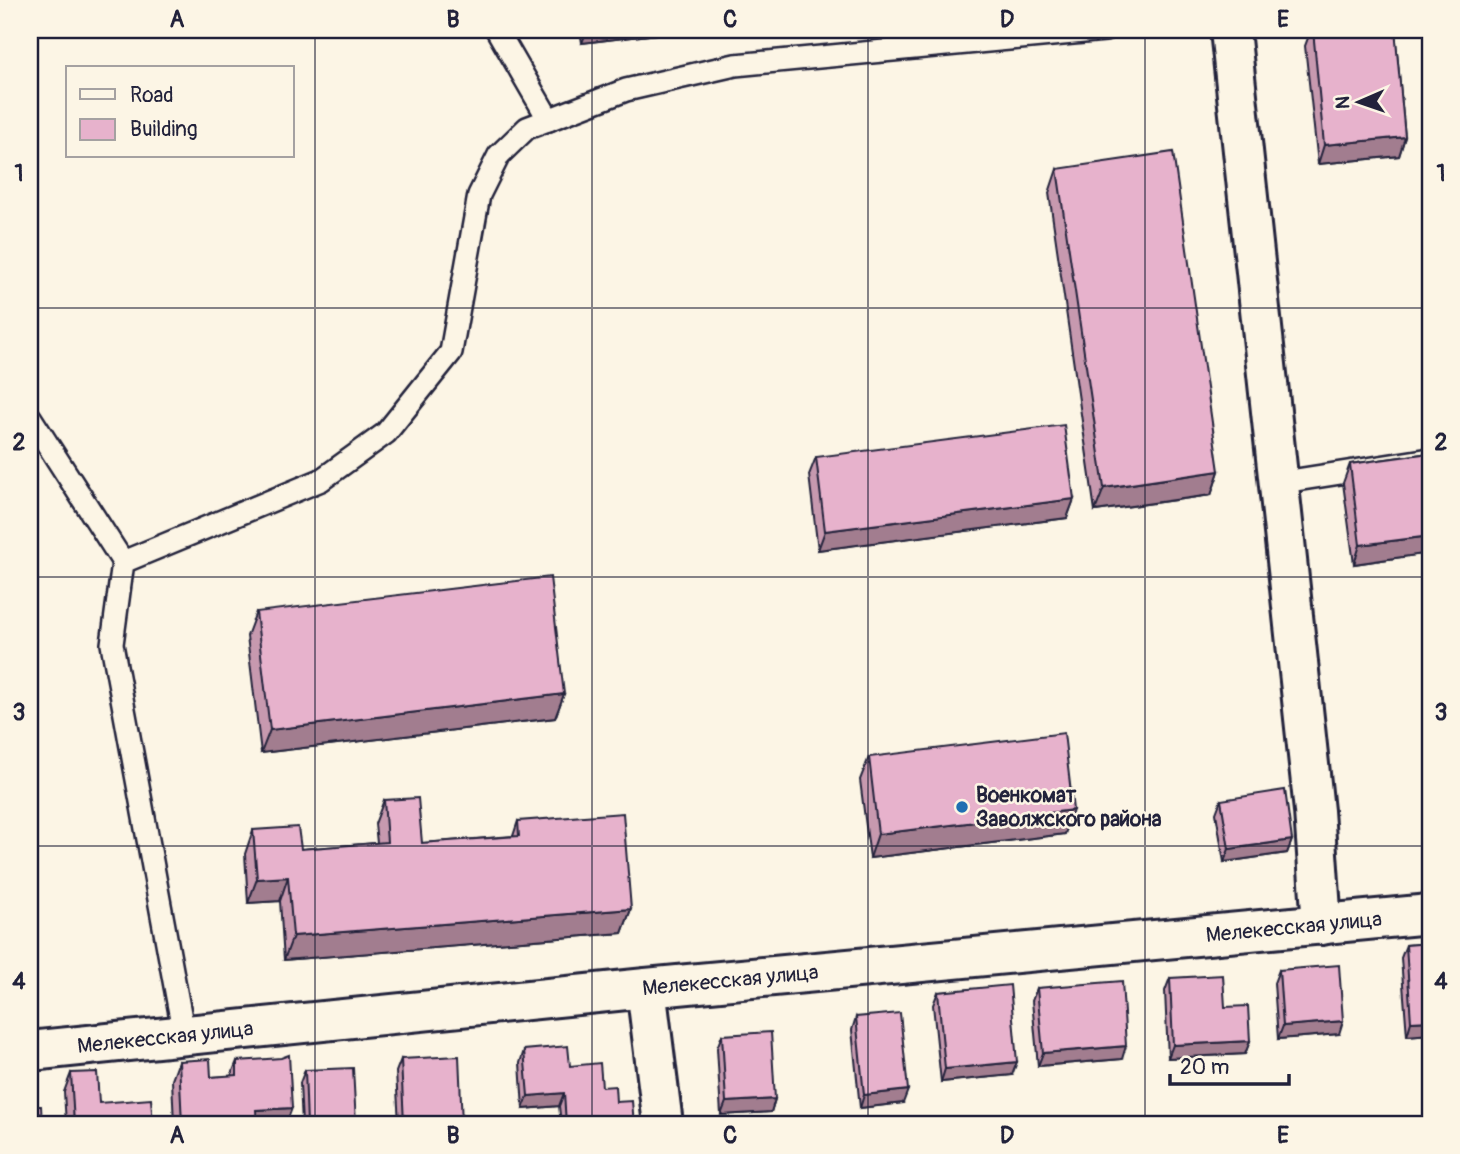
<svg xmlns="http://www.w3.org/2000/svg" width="1460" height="1154" font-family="Pangolin,sans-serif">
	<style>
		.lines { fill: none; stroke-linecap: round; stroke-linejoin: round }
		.lane-casing { stroke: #22223b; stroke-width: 26 }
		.street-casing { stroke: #22223b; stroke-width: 44 }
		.lane { stroke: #fcf5e5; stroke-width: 21 }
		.street { stroke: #fcf5e5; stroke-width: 38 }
		.wall { fill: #c799af; stroke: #22223b; stroke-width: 2 }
		.shaded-wall { fill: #a27d8f; stroke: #22223b; stroke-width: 2 }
		.building { fill: #e7b2cc; stroke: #22223b; stroke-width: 2 }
		.grid { fill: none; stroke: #22223b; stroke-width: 2; stroke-opacity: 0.55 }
		.poi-dot { fill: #1f6fb2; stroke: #fcf5e5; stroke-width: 2.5 }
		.labels { text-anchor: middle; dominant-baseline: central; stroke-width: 5; stroke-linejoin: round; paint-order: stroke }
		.poi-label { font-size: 21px; font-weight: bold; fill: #22223b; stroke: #fcf5e5; text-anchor: start }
		.street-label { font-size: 21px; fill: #22223b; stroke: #fcf5e5 }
		.neatline { fill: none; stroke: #22223b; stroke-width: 2.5 }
		.grid-label { font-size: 23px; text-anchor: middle; font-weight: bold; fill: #22223b }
	</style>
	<rect width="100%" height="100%" fill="#fcf5e5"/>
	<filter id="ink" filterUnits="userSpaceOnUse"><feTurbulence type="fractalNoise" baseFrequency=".0143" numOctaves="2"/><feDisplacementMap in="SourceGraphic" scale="14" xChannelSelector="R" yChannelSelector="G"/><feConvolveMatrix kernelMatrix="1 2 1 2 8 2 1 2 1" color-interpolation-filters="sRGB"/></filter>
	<g filter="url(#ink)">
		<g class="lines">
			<g class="lane-casing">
				<g id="lane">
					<polyline points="497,30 549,120"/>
					<polyline points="30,417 123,562"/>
					<polyline points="1277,483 1430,459"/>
					<polyline points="184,1035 112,644 123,562 321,480 386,433 451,352 479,195 499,155 527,128 626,90 735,65 1105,30"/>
				</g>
			</g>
			<g class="street-casing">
				<g id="street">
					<polyline points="1230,30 1314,811 1322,925"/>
					<polyline points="646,988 663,1124"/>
					<path id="s1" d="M 30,1051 L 646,988 L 1430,914"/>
				</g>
			</g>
			<use href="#lane" class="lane"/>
			<use href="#street" class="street"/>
		</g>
		<g class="wall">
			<polygon points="580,30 658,30 657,34 582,43"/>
			<polygon points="1311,30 1395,30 1405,137 1399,156 1318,164 1305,46"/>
			<polygon points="1057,169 1219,471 1211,495 1095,511 1049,193"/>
			<polygon points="1430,453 1430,553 1354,564 1343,483 1350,464"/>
			<polygon points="816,457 1074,499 1067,518 818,550 809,475"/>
			<polygon points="256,612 564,694 555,718 261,753 247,636"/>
			<polygon points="869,757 1065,834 870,858 860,780"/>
			<polygon points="384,800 422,843 513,836 518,821 631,909 622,933 284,960 280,901 248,903 245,854 253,830 301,849 377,843 375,824"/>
			<polygon points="1221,800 1292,840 1287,853 1224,862 1216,813"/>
			<polygon points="1430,943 1430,1034 1407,1036 1401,958 1406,945"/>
			<polygon points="1279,970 1339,1034 1278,1039 1274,983"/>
			<polygon points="1170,978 1225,1007 1250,1041 1245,1054 1168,1058 1165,991"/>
			<polygon points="1037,988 1122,1059 1038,1066 1032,1001"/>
			<polygon points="938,992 1012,1075 941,1082 933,1005"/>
			<polygon points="856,1017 903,1103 860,1108 852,1030"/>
			<polygon points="722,1035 775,1099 771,1112 721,1115 717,1048"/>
			<polygon points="524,1050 570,1066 602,1087 634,1124 561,1124 559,1106 523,1109 520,1063"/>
			<polygon points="401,1059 462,1124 399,1124 396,1072"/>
			<polygon points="179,1061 211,1077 231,1076 237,1061 286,1124 174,1124 172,1080"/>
			<polygon points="305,1070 356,1124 302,1124 300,1083"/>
			<polygon points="71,1073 99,1103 153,1124 66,1124 64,1092"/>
		</g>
		<g class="shaded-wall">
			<polygon points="587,30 658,30 657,34 582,43"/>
			<polygon points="1405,137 1399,156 1318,164 1324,145"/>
			<polygon points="1219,471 1211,495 1095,511 1104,488"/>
			<polygon points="1074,499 1067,518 818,550 825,531"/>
			<polygon points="1430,536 1430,553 1354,564 1360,545"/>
			<polygon points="564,694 555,718 261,753 270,730"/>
			<polygon points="1073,810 1065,834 870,858 878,834"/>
			<polygon points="1292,840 1287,853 1224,862 1229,849"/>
			<polygon points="288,877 280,901 248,903 257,879"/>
			<polygon points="631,909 622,933 284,960 293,936"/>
			<polygon points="1343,1021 1339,1034 1278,1039 1283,1026"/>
			<polygon points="1430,1021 1430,1034 1407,1036 1411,1022"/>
			<polygon points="1250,1041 1245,1054 1168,1058 1173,1045"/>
			<polygon points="1126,1046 1122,1059 1038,1066 1043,1053"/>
			<polygon points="1017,1062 1012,1075 941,1082 945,1069"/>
			<polygon points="908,1090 903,1103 860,1108 864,1095"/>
			<polygon points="564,1093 559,1106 523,1109 528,1096"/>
			<polygon points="775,1099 771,1112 721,1115 726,1102"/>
			<polygon points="292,1108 286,1124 250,1124 256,1110"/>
		</g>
		<g class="building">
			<polygon points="1313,30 1395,30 1405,137 1324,145"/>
			<polygon points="1173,152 1219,471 1104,488 1057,169"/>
			<polygon points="1064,425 1074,499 825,531 816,457"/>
			<polygon points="1430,453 1430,536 1360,545 1350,464"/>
			<polygon points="550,577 564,694 270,730 256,612"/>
			<polygon points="1064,733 1073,810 878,834 869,757"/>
			<polygon points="1285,790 1292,840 1229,849 1221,800"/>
			<polygon points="418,798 422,843 519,836 518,821 623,813 631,909 293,936 288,877 257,879 253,830 298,827 301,849 387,842 384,800"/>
			<polygon points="1430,943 1430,1021 1411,1022 1406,945"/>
			<polygon points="1339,965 1343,1021 1283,1026 1279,970"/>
			<polygon points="1223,975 1225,1007 1248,1006 1250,1041 1173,1045 1170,978"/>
			<polygon points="1122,981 1126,1046 1043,1053 1037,988"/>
			<polygon points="1010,985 1017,1062 945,1069 938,992"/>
			<polygon points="900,1013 908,1090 864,1095 856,1017"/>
			<polygon points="771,1032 775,1099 726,1102 722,1035"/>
			<polygon points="568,1046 570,1066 600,1063 602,1087 615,1086 616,1102 632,1101 634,1124 566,1124 564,1093 528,1096 524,1050"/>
			<polygon points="289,1055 292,1108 256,1110 257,1124 182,1124 179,1061 210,1059 211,1077 237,1075 237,1061 281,1058"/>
			<polygon points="459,1056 462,1124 404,1124 401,1059"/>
			<polygon points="353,1068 356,1124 307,1124 305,1070"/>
			<polygon points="97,1072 99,1103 151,1099 153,1124 74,1124 71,1073"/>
			<polygon points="30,1106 41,1106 42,1124 30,1124"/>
		</g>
	</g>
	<path class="grid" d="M 315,30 L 315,1124M 592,30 L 592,1124M 868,30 L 868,1124M 1145,30 L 1145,1124M 30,308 L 1430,308M 30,577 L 1430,577M 30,846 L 1430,846"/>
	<circle class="poi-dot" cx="962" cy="807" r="7"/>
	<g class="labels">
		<g class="poi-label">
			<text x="976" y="795">Военкомат<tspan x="976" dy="24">Заволжского района</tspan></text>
		</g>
		<g class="street-label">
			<text stroke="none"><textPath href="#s1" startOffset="1270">Мелекесская улица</textPath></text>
			<text stroke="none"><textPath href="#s1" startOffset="704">Мелекесская улица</textPath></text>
			<text stroke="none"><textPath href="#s1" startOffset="136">Мелекесская улица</textPath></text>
		</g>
	</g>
	<rect width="1460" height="1154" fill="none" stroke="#fcf5e5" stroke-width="77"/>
	<rect x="66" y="66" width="228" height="91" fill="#fcf5e5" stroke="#a5a1a1" stroke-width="2"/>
	<rect x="80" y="89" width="35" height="10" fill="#fcf5e5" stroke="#a5a1a1" stroke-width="2"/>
	<text x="130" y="102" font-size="21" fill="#22223b">Road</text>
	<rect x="80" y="119" width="35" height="21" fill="#e7b2cc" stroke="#a5a1a1" stroke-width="2"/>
	<text x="130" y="136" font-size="21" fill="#22223b">Building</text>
	<g transform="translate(1359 102) rotate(268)" stroke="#fcf5e5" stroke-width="5" paint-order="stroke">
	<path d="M0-5L12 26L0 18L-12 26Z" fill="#22223b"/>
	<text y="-10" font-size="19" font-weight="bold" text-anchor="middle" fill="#22223b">N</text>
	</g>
	<path d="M1170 1074v10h119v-10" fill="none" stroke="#22223b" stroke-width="3.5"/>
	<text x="1180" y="1074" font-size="21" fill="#22223b" stroke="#fcf5e5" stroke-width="5" paint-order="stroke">20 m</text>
	<rect x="38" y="38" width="1384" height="1078" class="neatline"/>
	<g class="grid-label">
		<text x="177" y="27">A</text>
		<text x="453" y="27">B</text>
		<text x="730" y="27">C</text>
		<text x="1007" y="27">D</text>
		<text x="1283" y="27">E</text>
		<text x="19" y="181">1</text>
		<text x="1441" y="181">1</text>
		<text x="19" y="450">2</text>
		<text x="1441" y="450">2</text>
		<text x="19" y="720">3</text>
		<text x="1441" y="720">3</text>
		<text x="19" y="989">4</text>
		<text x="1441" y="989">4</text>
		<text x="177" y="1143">A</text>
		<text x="453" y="1143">B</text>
		<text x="730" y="1143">C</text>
		<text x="1007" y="1143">D</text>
		<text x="1283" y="1143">E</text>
	</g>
</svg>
